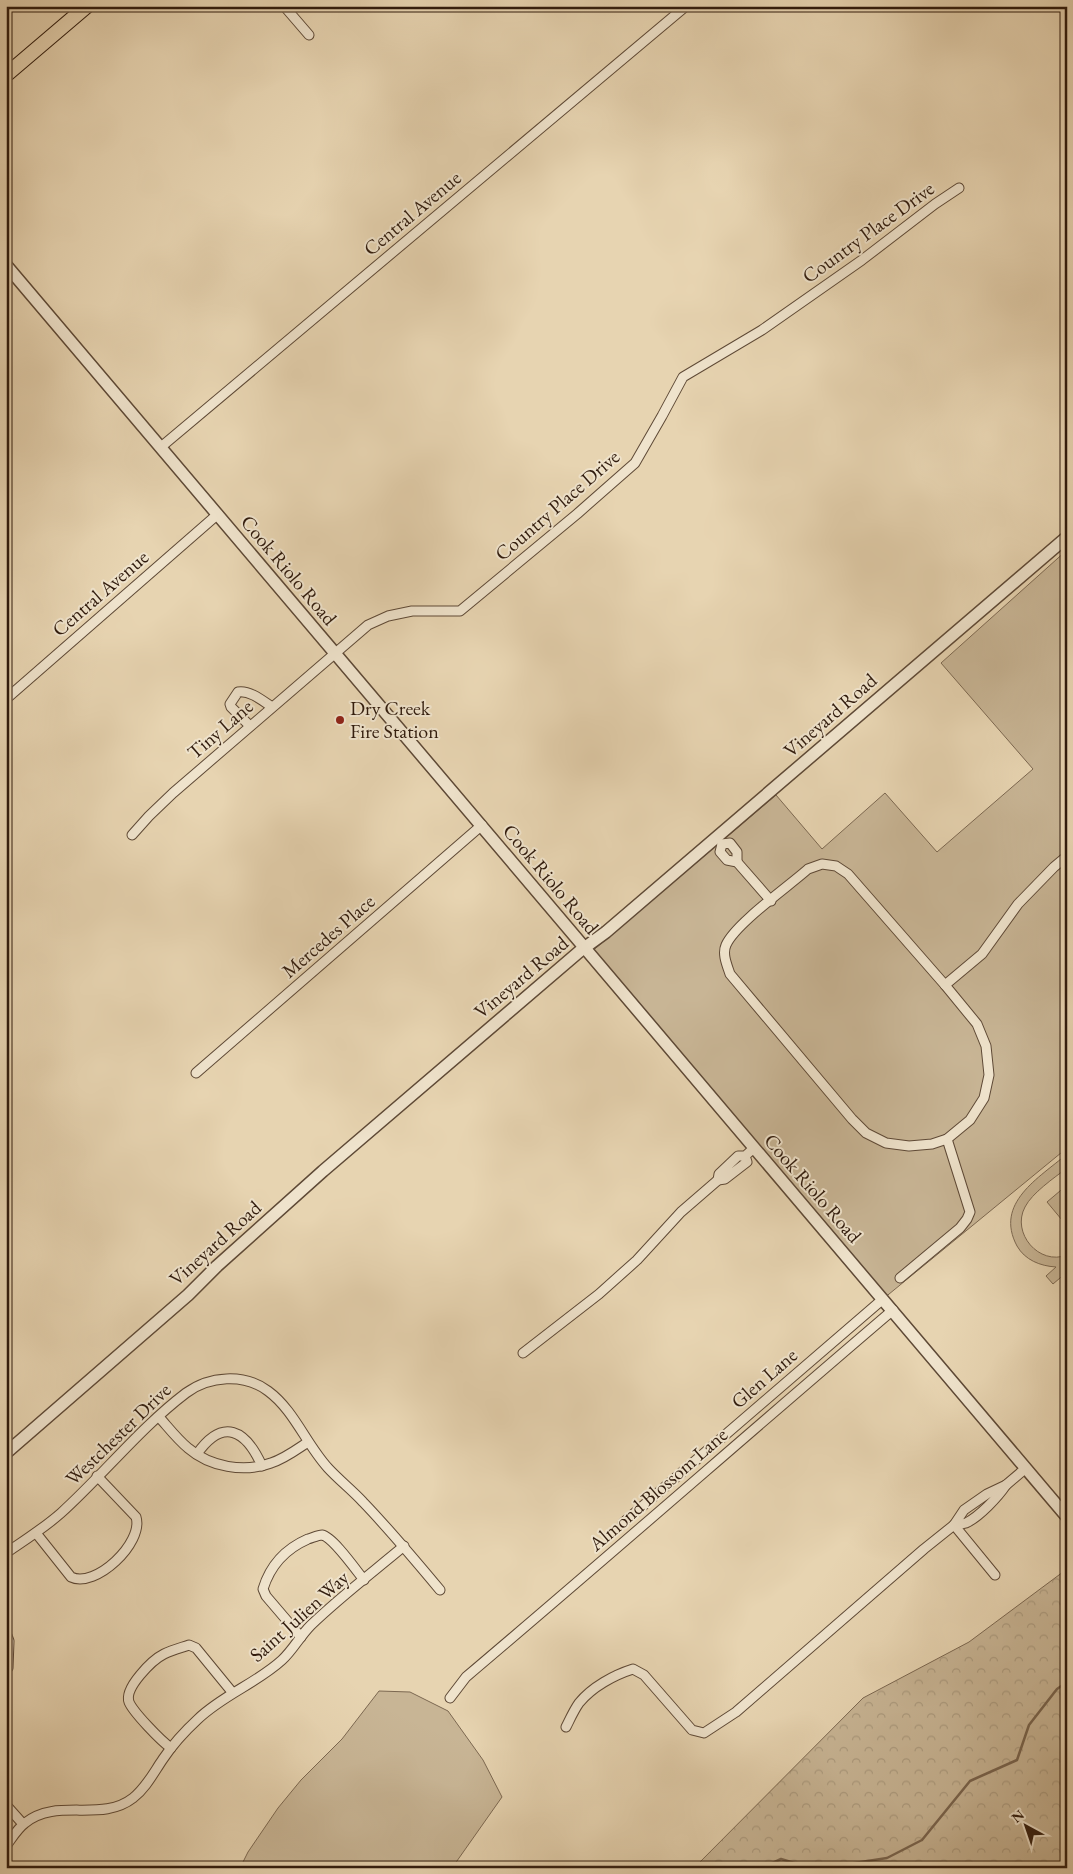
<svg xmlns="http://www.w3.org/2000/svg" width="1073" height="1874" font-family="'EB Garamond',serif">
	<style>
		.green { fill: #c8b595; stroke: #7c6851 }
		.forest { fill: url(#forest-crowns); stroke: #7c6851 }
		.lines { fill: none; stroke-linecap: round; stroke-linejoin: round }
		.stream { stroke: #79644e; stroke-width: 2.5 }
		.minor-casing { stroke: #5e4936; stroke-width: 11 }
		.tertiary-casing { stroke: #5e4936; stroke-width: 14 }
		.primary-casing { stroke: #301b0d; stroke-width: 16 }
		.minor { stroke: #efe3cc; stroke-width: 9 }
		.tertiary { stroke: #efe3cc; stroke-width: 11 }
		.primary { stroke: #e7d4b1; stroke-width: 14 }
		.poi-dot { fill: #8f2418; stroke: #efe3cc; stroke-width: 2 }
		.labels { text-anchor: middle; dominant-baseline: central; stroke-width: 4; stroke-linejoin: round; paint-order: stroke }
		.street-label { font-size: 20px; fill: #301b0d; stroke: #efe3cc }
		.poi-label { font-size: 20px; fill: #301b0d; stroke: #efe3cc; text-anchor: start }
	</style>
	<defs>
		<pattern id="forest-crowns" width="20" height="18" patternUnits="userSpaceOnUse" patternTransform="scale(1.25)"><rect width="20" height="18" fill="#c8b595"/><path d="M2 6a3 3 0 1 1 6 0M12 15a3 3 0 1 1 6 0" fill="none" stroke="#ac9b7f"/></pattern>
	</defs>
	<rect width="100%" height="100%" fill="#e7d4b1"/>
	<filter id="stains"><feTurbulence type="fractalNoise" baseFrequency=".004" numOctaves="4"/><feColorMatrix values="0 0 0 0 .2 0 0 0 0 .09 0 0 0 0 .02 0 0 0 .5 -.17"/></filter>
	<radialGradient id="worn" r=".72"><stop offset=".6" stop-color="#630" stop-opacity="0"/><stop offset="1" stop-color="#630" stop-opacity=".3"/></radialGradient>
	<g class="green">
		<polygon points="1067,550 1067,1148 883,1299 590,953 776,795 822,849 885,793 937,852 1033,769 941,663"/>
		<path d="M 1067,1154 L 1067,1168 C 1054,1178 1032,1193 1025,1207 C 1011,1233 1039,1266 1067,1255 L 1067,1272 L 1053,1284 L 1046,1276 L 1056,1267 C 1040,1266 1025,1260 1017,1246 C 994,1203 1039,1178 1067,1154 Z"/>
		<polygon points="1067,1185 1067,1226 1047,1202"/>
		<polygon points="379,1691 410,1692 448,1711 483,1760 502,1797 452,1868 240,1868 248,1852 278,1808 301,1780 342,1739"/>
	</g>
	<polygon class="forest" points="1067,1569 1067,1858 1054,1868 694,1868 863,1698 969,1642"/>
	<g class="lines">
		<g class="stream">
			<polyline points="762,1868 781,1859 811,1868"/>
			<polyline points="822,1868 887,1858 922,1840 970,1781 1017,1760 1029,1725 1057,1689 1067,1682"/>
		</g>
		<g class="minor-casing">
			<g id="minor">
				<polyline points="284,6 309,35"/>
				<polyline points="161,447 686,6"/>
				<polyline points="6,699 218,514"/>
				<path d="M 250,726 L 231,707 L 230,704 L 238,692 C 250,690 263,701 272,707"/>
				<polyline points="132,835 149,816 173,793 368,625 388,616 412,611 460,611 577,514 635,463 662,416 683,377 762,330 862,260 935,204 959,188"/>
				<polyline points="722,844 720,852 727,860 737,862 771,901"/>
				<polyline points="722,844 730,843 737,852 737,862"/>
				<path d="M 822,864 L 836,866 L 848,874 L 945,985 L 977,1024 L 986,1046 L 989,1075 L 984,1098 L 970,1120 L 947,1139 L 932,1144 L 909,1146 L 886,1143 L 866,1133 L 852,1119 L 730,974 C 727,965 722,954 726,945 C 735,924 789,886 808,869 Z"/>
				<polyline points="945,985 982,954 1018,904 1054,867 1066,857"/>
				<polyline points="196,1073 482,825"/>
				<polyline points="745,1156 747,1162 725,1179 718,1180 719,1174 738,1156 745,1156 754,1148"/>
				<polyline points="900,1278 960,1228 967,1219 970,1212 947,1139"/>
				<polyline points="523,1353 599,1294 637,1260 681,1212 718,1180"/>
				<path d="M 159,1417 C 168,1427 177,1439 188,1448 C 210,1467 244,1473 271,1463 C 284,1459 296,1450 308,1442"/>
				<path d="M 197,1454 C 223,1417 246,1430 262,1466"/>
				<polyline points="623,1523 883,1299"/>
				<path d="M 954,1525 C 957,1525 962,1524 966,1523 C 979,1517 998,1497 1006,1485"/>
				<polyline points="954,1525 995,1575"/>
				<path d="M 36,1533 L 71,1577 C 95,1589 144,1543 136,1517 L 97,1476"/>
				<path d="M 6,1553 C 25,1540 44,1528 61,1513 C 104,1474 140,1428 186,1393 C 209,1376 244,1373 268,1391 C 294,1410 306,1444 328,1468 C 339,1480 352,1490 363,1502 C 390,1530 415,1560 440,1590"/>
				<polyline points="6,1633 9,1641 8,1668"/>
				<path d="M 301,1637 L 266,1596 L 263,1589 C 270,1566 285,1549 308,1539 C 312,1538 318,1535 322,1535 C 333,1537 356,1570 364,1580"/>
				<path d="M 450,1698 L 466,1677 C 609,1556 750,1432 893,1310"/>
				<path d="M 566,1727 C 570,1719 574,1710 579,1703 C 592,1687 614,1675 633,1669 L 644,1675 L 692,1730 L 704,1733 L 736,1712 L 924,1549 L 954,1525 L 964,1510 L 987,1494 L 1006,1485 L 1026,1468"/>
				<path d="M 171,1748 C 161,1741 133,1712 129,1702 C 124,1688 152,1660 164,1654 C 172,1650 180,1648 189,1645 L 196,1648 L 232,1692"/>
				<polyline points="6,1805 23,1824"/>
				<path d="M 6,1846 C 12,1838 17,1829 25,1823 C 57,1797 101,1823 133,1798 C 146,1788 154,1772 163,1759 C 173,1744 185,1731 198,1719 C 223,1695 257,1683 282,1660 C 293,1650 300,1636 311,1625 C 340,1597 373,1572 404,1546"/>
			</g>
		</g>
		<g class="tertiary-casing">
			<g id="tertiary">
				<polyline points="6,265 1067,1517"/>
				<polyline points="6,1453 188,1295 217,1266 323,1171 580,951 606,932 1067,537"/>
			</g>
		</g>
		<g class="primary-casing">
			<polyline id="primary" points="6,75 87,6"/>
		</g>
		<use href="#minor" class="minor"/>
		<use href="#tertiary" class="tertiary"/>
		<use href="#primary" class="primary"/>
	</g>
	<circle class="poi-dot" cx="340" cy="720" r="5"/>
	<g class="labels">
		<g class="street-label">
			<text transform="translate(412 213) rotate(-40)">Central Avenue</text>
			<text transform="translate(868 232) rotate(-36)">Country Place Drive</text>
			<text transform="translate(557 505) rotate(-41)">Country Place Drive</text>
			<text transform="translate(289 570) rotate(50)">Cook Riolo Road</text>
			<text transform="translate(100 593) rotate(-41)">Central Avenue</text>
			<text transform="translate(830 715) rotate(-41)">Vineyard Road</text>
			<text transform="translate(220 729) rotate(-41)">Tiny Lane</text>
			<text transform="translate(551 879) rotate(50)">Cook Riolo Road</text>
			<text transform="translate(328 936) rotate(-41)">Mercedes Place</text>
			<text transform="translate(521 977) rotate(-40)">Vineyard Road</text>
			<text transform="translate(813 1188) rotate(49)">Cook Riolo Road</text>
			<text transform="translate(215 1243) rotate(-42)">Vineyard Road</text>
			<text transform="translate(764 1378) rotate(-41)">Glen Lane</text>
			<text transform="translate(118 1434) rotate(-44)">Westchester Drive</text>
			<text transform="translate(658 1489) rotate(-41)">Almond Blossom Lane</text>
			<text transform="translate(299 1616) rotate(-42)">Saint Julien Way</text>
		</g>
		<g class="poi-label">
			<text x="350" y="708">Dry Creek<tspan x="350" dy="23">Fire Station</tspan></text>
		</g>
	</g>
	<rect width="1073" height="1874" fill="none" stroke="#e7d4b1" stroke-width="25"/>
	<rect x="8" y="8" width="1058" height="1859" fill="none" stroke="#301b0d" stroke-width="2.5"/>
	<rect x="12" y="12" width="1048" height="1849" fill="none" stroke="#301b0d"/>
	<g transform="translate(1026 1826) rotate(320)" stroke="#efe3cc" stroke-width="4" paint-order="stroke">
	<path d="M0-4L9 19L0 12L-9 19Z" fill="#301b0d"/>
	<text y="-8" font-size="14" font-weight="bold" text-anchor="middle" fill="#301b0d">N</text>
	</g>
	<rect width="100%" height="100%" filter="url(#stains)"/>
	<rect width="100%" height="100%" fill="url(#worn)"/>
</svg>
